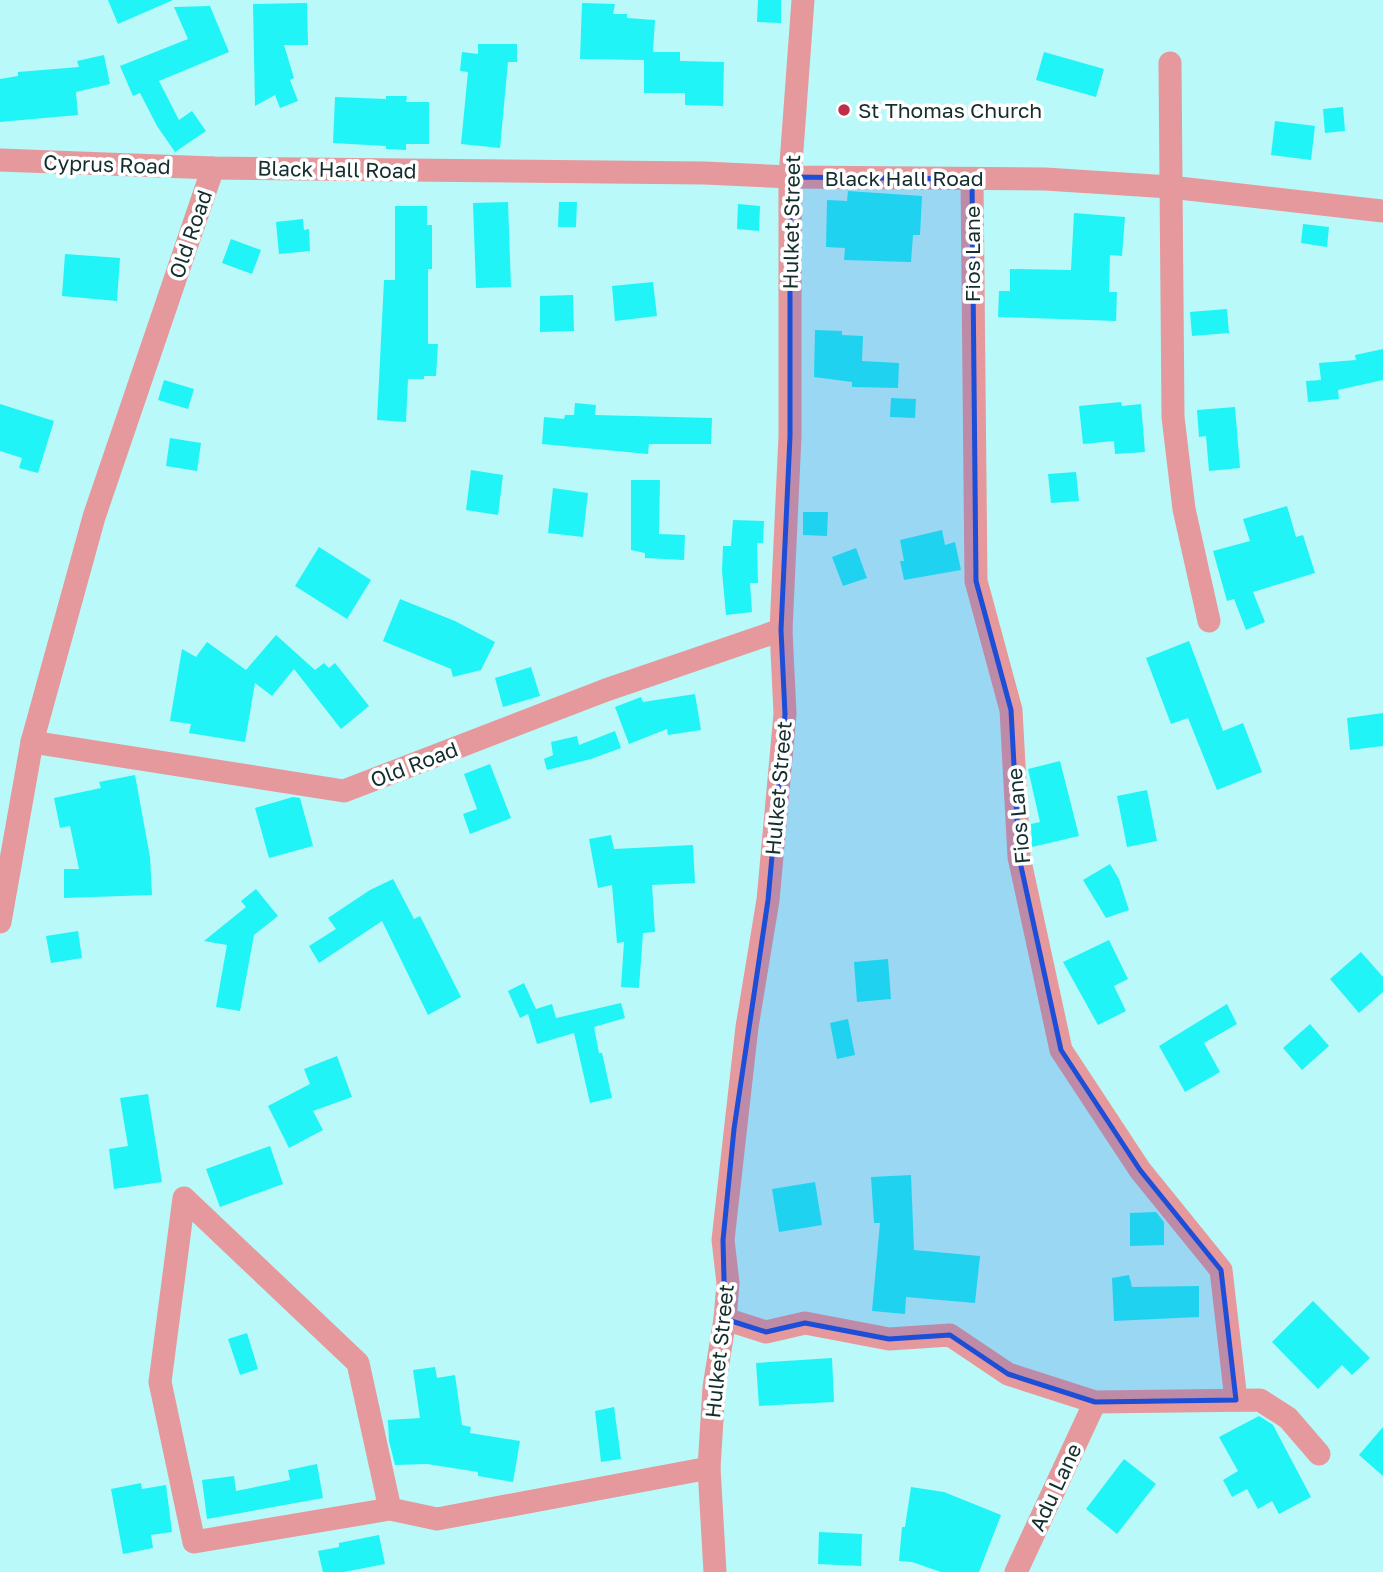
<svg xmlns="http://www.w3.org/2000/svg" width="1383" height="1572" font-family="'Golos Text',sans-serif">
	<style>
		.building { fill: #20f4f7 }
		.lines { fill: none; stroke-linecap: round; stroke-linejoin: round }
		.street { stroke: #e5999c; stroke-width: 23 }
		.marked { fill: #1d4ed8; fill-opacity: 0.2; stroke: #1d4ed8; stroke-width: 5; stroke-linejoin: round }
		.poi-dot { fill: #bf2e48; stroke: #fff; stroke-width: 2.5 }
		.labels { text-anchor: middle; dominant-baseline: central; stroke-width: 7; stroke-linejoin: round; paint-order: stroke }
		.poi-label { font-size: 21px; fill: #142d2d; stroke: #fff; text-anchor: start }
		.street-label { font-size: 21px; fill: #142d2d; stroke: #fff }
	</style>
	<rect width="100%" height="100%" fill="#baf9f9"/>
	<g class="building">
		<polygon points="108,0 173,0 118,24"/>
		<polygon points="758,0 781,0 781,23 757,22"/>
		<polygon points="307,3 308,45 284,45 294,78 290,80 298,101 280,108 275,95 255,106 253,4"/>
		<polygon points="582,3 615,4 613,14 627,14 627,18 655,20 653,52 680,52 680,61 724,62 723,106 685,105 685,93 644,93 644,60 580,59"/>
		<polygon points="210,6 229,52 159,81 179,120 192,111 206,131 175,152 157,126 140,93 133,96 120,66 188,39 174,7"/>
		<polygon points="478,44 517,44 517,62 508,62 500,148 461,144 468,72 460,71 462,52 478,54"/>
		<polygon points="1044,52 1104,69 1096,97 1036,80"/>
		<polygon points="104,55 110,84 76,92 78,115 0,122 0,79 18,76 18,72 79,67 77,61"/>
		<polygon points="386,96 407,96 406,102 429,102 429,144 406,144 406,150 386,149 386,146 333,143 335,97 386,99"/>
		<polygon points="1343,107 1345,131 1325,133 1323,109"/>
		<polygon points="1275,121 1315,126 1311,160 1271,155"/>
		<polygon points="848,191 922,196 920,235 913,235 911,262 844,260 845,248 826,247 827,200 847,201"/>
		<polygon points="508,202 511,287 476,288 473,203"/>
		<polygon points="559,202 577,202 576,227 558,227"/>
		<polygon points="738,204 760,206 759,231 737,229"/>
		<polygon points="395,206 427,206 427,225 432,225 432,269 428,269 428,344 438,344 436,376 424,376 424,379 408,379 406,422 377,420 384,280 395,280"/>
		<polygon points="1074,213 1125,217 1122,256 1110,255 1109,292 1117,292 1116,321 998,317 999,291 1010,291 1010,269 1071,270"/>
		<polygon points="303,219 304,230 309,229 310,251 279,254 276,222"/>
		<polygon points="1303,224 1329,227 1327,247 1301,243"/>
		<polygon points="231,239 261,250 252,274 222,263"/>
		<polygon points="65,254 120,258 117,301 62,296"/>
		<polygon points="653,282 657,316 615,321 612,286"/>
		<polygon points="573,295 574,331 540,332 540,296"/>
		<polygon points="1227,309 1229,333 1192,336 1190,312"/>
		<polygon points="815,330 842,331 842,335 863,336 862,361 899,363 898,388 852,387 852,382 814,377"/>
		<polygon points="1383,349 1383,380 1338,390 1339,399 1308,402 1306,381 1321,380 1319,363 1356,360 1355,355"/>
		<polygon points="164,380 194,389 188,409 158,400"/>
		<polygon points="891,398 916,399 915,418 890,417"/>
		<polygon points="1121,402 1122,406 1141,404 1145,452 1115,454 1114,441 1083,444 1079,406"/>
		<polygon points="575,403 596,405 595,415 712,418 711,444 649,444 648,454 542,444 544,417 564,419 565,415 574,415"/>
		<polygon points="0,404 54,421 38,473 19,468 22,458 0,451"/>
		<polygon points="1235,407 1240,468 1209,471 1206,436 1199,437 1197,410"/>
		<polygon points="170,438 201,443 197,471 166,466"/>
		<polygon points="471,470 503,475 498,515 466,510"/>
		<polygon points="1076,472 1079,501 1051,503 1048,474"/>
		<polygon points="631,480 660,480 659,534 685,535 684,560 645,558 645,553 631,550"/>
		<polygon points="553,488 588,493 583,537 548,533"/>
		<polygon points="1287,506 1296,537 1303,535 1315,573 1253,592 1265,622 1246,630 1234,599 1227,601 1213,551 1250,541 1243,519"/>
		<polygon points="803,512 828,512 827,536 803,535"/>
		<polygon points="733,520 764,521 763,543 757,543 758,583 750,583 752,612 726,615 722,571 723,546 731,546"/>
		<polygon points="942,530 945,545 955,542 961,570 904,580 900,561 904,561 900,540"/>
		<polygon points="319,547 371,580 347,619 295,586"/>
		<polygon points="856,548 867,578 843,586 832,557"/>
		<polygon points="400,599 455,621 495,642 481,670 453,677 451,669 383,641"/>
		<polygon points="276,635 315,670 324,663 329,668 335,663 369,706 341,729 294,669 272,696 255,683 245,742 189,733 191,724 170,721 182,649 196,657 207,642 246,670"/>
		<polygon points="1189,641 1223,731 1243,723 1262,772 1217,790 1188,718 1171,724 1146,658"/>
		<polygon points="531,667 540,696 503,707 495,678"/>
		<polygon points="695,694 701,730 668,735 667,729 629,744 615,707 641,697 643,702"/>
		<polygon points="1383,713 1383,746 1350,750 1347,718"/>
		<polygon points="615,731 621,748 591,759 547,770 544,759 553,755 551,742 577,736 579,745"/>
		<polygon points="1060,761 1079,836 1032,847 1031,824 1040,822 1028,769"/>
		<polygon points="490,764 511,818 470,834 463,814 477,809 464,774"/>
		<polygon points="135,775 150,857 152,895 64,898 64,869 79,869 70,826 60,828 54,798 101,788 99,782"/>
		<polygon points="1147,790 1157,841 1127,847 1117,796"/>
		<polygon points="293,797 300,798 313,846 269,858 255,808"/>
		<polygon points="611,835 614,849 693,845 695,883 652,885 655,932 643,933 639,988 621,987 624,942 617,943 612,885 598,888 589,839"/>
		<polygon points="1110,864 1119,879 1129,910 1106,918 1083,880"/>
		<polygon points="393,879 414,919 420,916 461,997 428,1015 382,921 319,963 309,946 336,929 328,918 370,890"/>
		<polygon points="256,889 278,916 254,935 240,1011 216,1007 227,945 204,941 246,907 241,901"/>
		<polygon points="78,931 82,958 51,963 46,936"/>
		<polygon points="1109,940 1128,979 1114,986 1126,1011 1098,1025 1063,962"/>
		<polygon points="1361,952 1383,977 1383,992 1359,1013 1330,979"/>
		<polygon points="888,959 891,999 857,1002 854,962"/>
		<polygon points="524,983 536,1009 552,1004 556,1018 621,1003 625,1018 594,1027 599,1053 602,1053 612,1098 590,1103 574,1033 537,1044 528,1014 520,1018 508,991"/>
		<polygon points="1227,1004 1237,1024 1204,1043 1220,1072 1185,1092 1159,1046"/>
		<polygon points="848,1019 855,1055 837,1059 830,1023"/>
		<polygon points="1310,1024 1329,1046 1302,1070 1283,1048"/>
		<polygon points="337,1056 352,1097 313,1111 323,1130 289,1148 268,1106 310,1084 304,1069"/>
		<polygon points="148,1094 162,1182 114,1189 109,1149 128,1146 120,1098"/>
		<polygon points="270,1146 283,1184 220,1207 206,1169"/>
		<polygon points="911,1175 914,1250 980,1256 975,1303 906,1297 905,1314 872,1311 880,1223 874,1223 871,1177"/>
		<polygon points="815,1182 822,1225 779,1232 772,1189"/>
		<polygon points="1156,1212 1164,1222 1164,1245 1130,1246 1130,1213"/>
		<polygon points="1129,1275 1132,1287 1199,1286 1199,1317 1114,1321 1112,1278"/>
		<polygon points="1313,1301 1370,1358 1352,1375 1342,1365 1318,1389 1272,1342"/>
		<polygon points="247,1333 258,1369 240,1375 228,1339"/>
		<polygon points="832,1358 834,1402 759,1406 756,1363"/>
		<polygon points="435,1367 437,1378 455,1375 462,1425 471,1427 470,1433 520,1441 513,1482 478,1476 478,1472 427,1464 395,1465 389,1441 388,1420 420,1418 413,1370"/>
		<polygon points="614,1407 621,1459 601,1462 595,1411"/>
		<polygon points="1259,1416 1273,1425 1311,1497 1279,1514 1272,1501 1258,1509 1247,1489 1232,1497 1223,1480 1238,1471 1219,1437"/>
		<polygon points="1383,1427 1383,1476 1359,1455"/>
		<polygon points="1124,1459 1156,1484 1117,1534 1086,1509"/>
		<polygon points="317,1464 323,1498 207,1519 202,1480 234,1476 236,1491 290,1480 288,1470"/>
		<polygon points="141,1483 142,1489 166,1485 172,1532 151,1535 153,1548 123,1554 111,1489"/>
		<polygon points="911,1487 944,1492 1001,1515 979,1572 941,1572 912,1562 899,1561 902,1527 905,1527"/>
		<polygon points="819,1532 862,1534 861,1566 818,1564"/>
		<polygon points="379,1535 385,1564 344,1572 323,1572 318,1551 339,1547 339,1543"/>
	</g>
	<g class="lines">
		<g class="street">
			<polyline points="1170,63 1173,417 1184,509 1209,621"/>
			<polyline points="0,160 213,168 704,173 790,177 1045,179 1170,187 1383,211"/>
			<polyline points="972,179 976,581 1011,710 1019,857 1061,1050 1140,1170 1221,1270 1236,1400"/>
			<polyline points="32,742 344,791 606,690 781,630"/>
			<polyline points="0,922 32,742 94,517 213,168"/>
			<polyline points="725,1319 766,1332 805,1323 889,1339 950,1335 1008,1374 1095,1402 1260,1400 1288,1418 1319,1454"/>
			<polyline points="390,1509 358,1363 184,1198 160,1382 194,1542 390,1509 437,1519 709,1468"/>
			<polyline points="715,1572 709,1468 714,1387 725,1319 728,1283 723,1240 747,1027 768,900 785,714 781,630 790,436 790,177 803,0"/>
			<polyline points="1016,1572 1095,1402"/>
		</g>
	</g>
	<path class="marked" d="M 790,177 L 972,179 L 976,581 L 1011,710 L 1019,857 L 1061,1050 L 1140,1170 L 1221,1270 L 1236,1400 L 1095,1402 L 1008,1374 L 950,1335 L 889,1339 L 805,1323 L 766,1332 L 725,1319 L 723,1240 L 734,1129 L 768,900 L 785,714 L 781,630 L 790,436 Z"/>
	<circle class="poi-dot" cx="844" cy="110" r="7"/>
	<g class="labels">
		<g class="poi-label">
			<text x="858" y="110">St Thomas Church</text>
		</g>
		<g class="street-label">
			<text transform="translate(107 164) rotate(2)">Cyprus Road</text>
			<text transform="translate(337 169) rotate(1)">Black Hall Road</text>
			<text x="904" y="178">Black Hall Road</text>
			<text transform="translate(791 222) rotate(-89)">Hulket Street</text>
			<text transform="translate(190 234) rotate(-71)">Old Road</text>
			<text transform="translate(972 254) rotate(-90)">Fios Lane</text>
			<text transform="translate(414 764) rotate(-21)">Old Road</text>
			<text transform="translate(778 788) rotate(-85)">Hulket Street</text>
			<text transform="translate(1018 816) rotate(-95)">Fios Lane</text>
			<text transform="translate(719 1351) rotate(-84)">Hulket Street</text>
			<text transform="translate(1055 1487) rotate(-65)">Adu Lane</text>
		</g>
	</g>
</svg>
